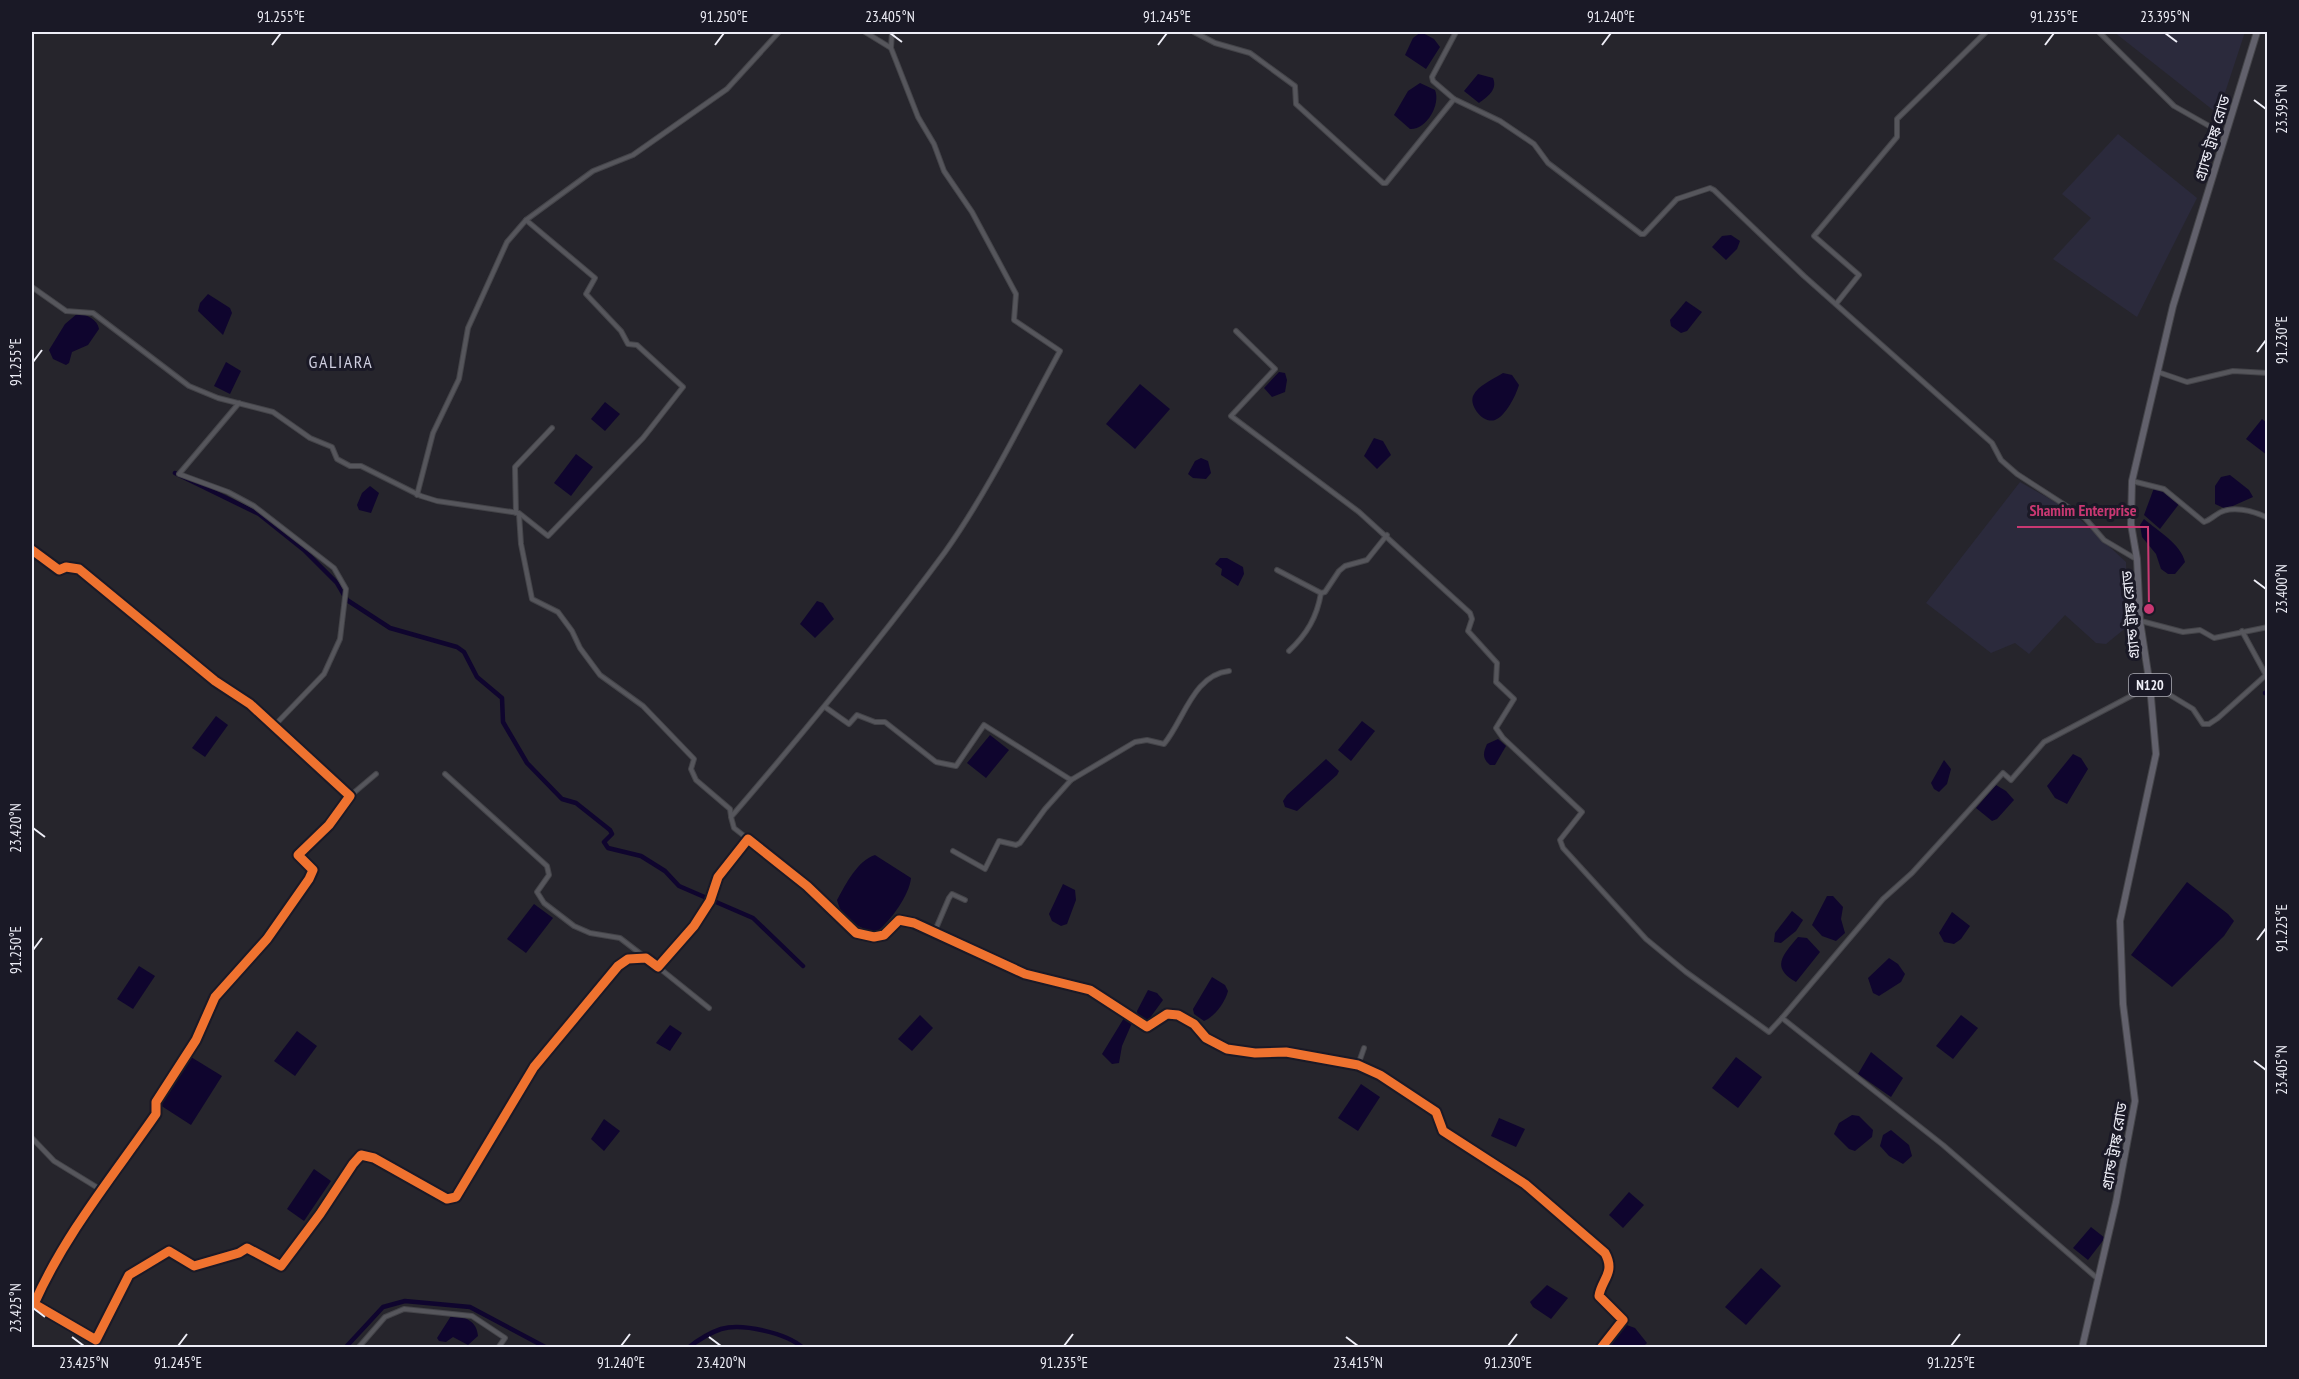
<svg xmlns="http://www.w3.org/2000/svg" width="2299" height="1379" font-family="'PT Sans Narrow','Noto Sans Bengali',sans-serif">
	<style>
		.built { fill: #2b2a3c }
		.water { fill: #0f052e }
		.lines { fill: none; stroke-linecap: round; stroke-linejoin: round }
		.canal { stroke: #0f052e; stroke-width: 4.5 }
		.minor-casing { stroke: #444449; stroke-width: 6 }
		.trunk-casing { stroke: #444449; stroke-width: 8 }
		.minor { stroke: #56565c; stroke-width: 4 }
		.trunk { stroke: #62616c; stroke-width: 6 }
		.cycleway-casing { stroke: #1a1926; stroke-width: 13 }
		.cycleway { stroke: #ef722f; stroke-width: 9 }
		.ticks { fill: none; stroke: #eeeef7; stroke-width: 2 }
		.labels { text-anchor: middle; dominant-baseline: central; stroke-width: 6; stroke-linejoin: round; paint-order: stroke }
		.shield { fill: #1a1926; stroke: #aeaeb8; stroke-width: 1.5 }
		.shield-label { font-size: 14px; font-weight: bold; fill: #eeeef7 }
		.street-label { font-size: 15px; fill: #eeeef7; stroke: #1a1926 }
		.quarter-label { font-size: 18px; letter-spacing: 1.5px; fill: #cfcfe0; stroke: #1a1926 }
		.leader { fill: none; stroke: #c93872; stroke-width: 2 }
		.callout-dot { fill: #c93872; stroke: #1a1926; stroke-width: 2 }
		.callout-label { font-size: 16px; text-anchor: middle; font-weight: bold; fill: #c93872; stroke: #1a1926; stroke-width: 6; stroke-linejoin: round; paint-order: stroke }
		.neatline { fill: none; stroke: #eeeef7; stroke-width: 2 }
		.ticks-label { font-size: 15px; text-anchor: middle; fill: #eeeef7 }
	</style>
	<rect width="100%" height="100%" fill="#26252c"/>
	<g class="built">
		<polygon points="2114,32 2245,32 2218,114"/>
		<polygon points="2118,134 2197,198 2137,317 2053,259 2091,218 2062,194"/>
		<polygon points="2020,482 2071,511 2126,562 2128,626 2106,644 2096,643 2065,615 2029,654 2015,643 1991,653 1926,603"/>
	</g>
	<g class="water">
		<polygon points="1421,32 1434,39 1440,47 1426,69 1405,55 1413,38"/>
		<path d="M 1478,74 L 1493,78 C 1498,90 1487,97 1479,103 L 1464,91 Z"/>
		<path d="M 1420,83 L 1435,90 C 1441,105 1426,130 1410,129 L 1394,115 L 1408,91 Z"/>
		<polygon points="1731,235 1740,241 1737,249 1726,260 1712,247 1722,236"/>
		<polygon points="208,294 230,308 232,313 223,335 198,311 200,303"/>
		<polygon points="1686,301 1702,312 1687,331 1681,333 1671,326 1670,320"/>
		<path d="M 78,313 C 86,314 98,320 99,329 L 88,345 L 72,352 L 69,363 L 66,365 L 53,359 L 49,350 L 65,324 Z"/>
		<polygon points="226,362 241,371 230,394 214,386"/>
		<polygon points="1279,372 1285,373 1287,380 1285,392 1272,397 1264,388"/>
		<path d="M 1503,373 L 1512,375 L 1519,385 C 1516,395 1506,416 1495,420 C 1484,424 1469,407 1473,396 C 1478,385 1494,379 1503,373 Z"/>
		<polygon points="1140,384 1170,409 1135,449 1106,424"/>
		<polygon points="605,402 620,414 605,431 591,419"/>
		<polygon points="2262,419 2267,423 2267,455 2246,439"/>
		<polygon points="1374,438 1383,441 1391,455 1377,469 1364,456"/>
		<polygon points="576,454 593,467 571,496 554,483"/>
		<polygon points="1201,458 1208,461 1211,473 1206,479 1193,478 1188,474 1195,461"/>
		<polygon points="2230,475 2249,490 2253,497 2226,509 2215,504 2215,486 2221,477"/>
		<polygon points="370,486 379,493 371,513 359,510 357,505 362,493"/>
		<polygon points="2154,488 2169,494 2179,504 2160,529 2144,515"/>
		<path d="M 2144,519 C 2158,531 2181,544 2185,562 L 2175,574 L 2168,574 L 2161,569 L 2156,554 L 2142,537 L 2140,525 Z"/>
		<polygon points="1220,558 1227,558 1243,567 1244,574 1238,586 1221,575 1222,569 1215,564"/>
		<polygon points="817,601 823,603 834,619 815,638 800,624"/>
		<polygon points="216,716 228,725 205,757 192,748"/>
		<polygon points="1362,721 1375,731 1351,761 1338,750"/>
		<polygon points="990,735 1009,750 986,778 967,763"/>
		<path d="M 1498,739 L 1506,746 L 1495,765 L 1490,765 C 1482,758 1483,753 1487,744 Z"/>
		<polygon points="2073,754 2081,758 2088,769 2067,804 2055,798 2047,786"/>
		<polygon points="1326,759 1339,771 1337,775 1297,811 1285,807 1283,801 1287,795"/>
		<polygon points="1944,760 1951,769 1947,784 1939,792 1934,789 1931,783"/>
		<polygon points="1996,785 2006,791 2014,800 1997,819 1992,821 1976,808"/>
		<path d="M 875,855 L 911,878 C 909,896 891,920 877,932 C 857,928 842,920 837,900 C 846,884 857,861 875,855 Z"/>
		<polygon points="2187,882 2228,914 2234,921 2224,936 2172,987 2131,955"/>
		<polygon points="1063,884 1075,890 1076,900 1067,924 1061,926 1052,921 1049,914"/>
		<polygon points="1827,896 1833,896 1843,907 1841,919 1845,933 1836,941 1822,936 1812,925"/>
		<polygon points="534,904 553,918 526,953 507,939"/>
		<polygon points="1792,911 1803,920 1796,931 1781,943 1774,942 1775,933"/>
		<polygon points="1952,912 1970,926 1961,939 1954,944 1944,942 1939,933"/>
		<path d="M 1798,937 L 1807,938 L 1820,952 L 1796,982 C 1770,967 1783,955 1798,937 Z"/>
		<polygon points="1889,958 1898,964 1905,974 1901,982 1879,996 1873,993 1868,978"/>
		<polygon points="139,966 155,976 133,1009 117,999"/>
		<path d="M 1212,977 L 1225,985 L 1228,991 C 1225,1003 1214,1017 1204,1021 L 1194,1014 L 1193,1009 Z"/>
		<polygon points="1148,990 1157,993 1163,1000 1147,1022 1138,1017 1137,1011"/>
		<polygon points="920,1015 933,1028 912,1051 898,1039"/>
		<polygon points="1961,1015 1978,1028 1953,1059 1936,1046"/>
		<polygon points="1124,1018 1132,1023 1122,1046 1119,1063 1112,1064 1102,1054"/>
		<polygon points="670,1025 682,1033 670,1051 656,1043"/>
		<polygon points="297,1031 317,1046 295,1076 274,1061"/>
		<polygon points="1871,1052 1903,1078 1891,1097 1858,1074"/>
		<polygon points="191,1057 222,1076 191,1125 160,1105"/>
		<polygon points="1736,1057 1762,1077 1738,1108 1712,1088"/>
		<polygon points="1361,1084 1380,1097 1358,1131 1338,1118"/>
		<polygon points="1852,1115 1859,1116 1873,1130 1872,1137 1855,1151 1849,1149 1834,1134 1839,1123"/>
		<polygon points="1499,1118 1525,1129 1516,1147 1491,1136"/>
		<polygon points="604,1119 620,1131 604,1151 591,1139"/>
		<polygon points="1891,1130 1909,1145 1912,1156 1903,1164 1889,1156 1880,1146 1883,1135"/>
		<polygon points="314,1169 331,1181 304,1221 287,1209"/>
		<polygon points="1629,1192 1644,1205 1623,1228 1609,1215"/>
		<polygon points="2091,1227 2105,1238 2088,1260 2073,1248"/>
		<polygon points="1761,1268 1781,1286 1746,1325 1725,1307"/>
		<polygon points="1547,1285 1568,1298 1551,1319 1533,1307 1530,1302"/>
		<path d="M 451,1316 C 465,1316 477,1321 478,1336 L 468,1345 L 453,1337 L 446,1342 L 439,1341 L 437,1338 Z"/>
		<polygon points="1624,1324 1635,1328 1647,1343 1643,1347 1607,1347"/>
	</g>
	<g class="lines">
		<g class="canal">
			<polyline points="175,473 259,514 304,550 337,583 347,600 390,628 457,647 464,652 477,677 502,698 503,722 527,763 562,799 576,803 610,830 612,834 604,842 608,848 641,856 665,871 679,886 753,918 803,966"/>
			<polyline points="2265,693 2268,692"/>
			<polyline points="345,1348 383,1307 405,1301 470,1307 547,1348"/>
			<path d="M 688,1348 C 698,1340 709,1333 721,1329 C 742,1323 787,1333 803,1348"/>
		</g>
		<g class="minor-casing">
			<g id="minor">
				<polyline points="1194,32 1215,43 1250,53 1295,86 1296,104 1383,183 1386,183 1454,99"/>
				<polyline points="1456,32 1432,77 1433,81 1454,99 1500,121 1534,144 1548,163 1641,234 1644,234 1677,199 1710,188 1714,190 1804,276 1992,443 2001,460 2017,474 2085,518 2104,540 2136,559"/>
				<polyline points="2099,32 2174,106 2225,135"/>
				<polyline points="891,48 892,32"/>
				<polyline points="32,287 66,311 93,313 189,386 218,398 273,412 310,438 332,447 337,459 350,466 361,466 421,496 437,501 519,513 548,536 643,438 683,387 637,345 628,344 621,331 586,294 595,278 526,220"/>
				<polyline points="1836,304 1859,275 1814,236 1897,137 1897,119 1986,32"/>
				<polyline points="1236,331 1275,369 1231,416 1359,512 1470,613 1472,619 1468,631 1497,663 1496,682 1514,699 1496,728 1503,738 1582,812 1560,840 1563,848 1646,939 1686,972 1769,1032 1782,1018 1943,1145 2098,1279"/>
				<polyline points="2158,372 2187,382 2233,371 2268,373"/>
				<polyline points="239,403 179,474 228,492 254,506 334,568 346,589 340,639 324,674 274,726"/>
				<path d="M 2132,481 L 2164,489 L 2204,522 C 2210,520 2211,518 2216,515 C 2230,504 2254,511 2268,518"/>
				<polyline points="417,495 433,433 459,379 468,328 507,242 526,220 593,171 633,155 727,89 779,32"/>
				<polyline points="516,513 515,467 552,428"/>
				<polyline points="519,514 521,544 532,599 558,612 572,631 580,648 600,675 643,706 694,759 691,769 696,780 730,809 731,816"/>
				<path d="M 32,550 L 59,570 L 66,567 L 79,569 L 215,681 L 250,704 L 350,796 L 329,825 L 298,855 L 313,870 L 309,879 L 267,939 L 215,997 L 196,1040 L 156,1102 L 156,1114 C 113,1176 65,1234 34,1304 L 96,1340 L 129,1275 L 169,1251 L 194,1266 L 239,1253 L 247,1248 L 281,1266 L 320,1214 L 353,1164 L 361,1155 L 374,1158 L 447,1199 L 456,1197 L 534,1067 L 618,966 L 628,959 L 646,958 L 658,967 L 694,926 L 710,901 L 718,877 L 748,839 L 807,886 L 856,933 L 874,937 L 884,935 L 899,920 L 914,923 L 1025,974 L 1090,990 L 1147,1027 L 1167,1014 L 1178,1015 L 1194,1024 L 1206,1038 L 1227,1049 L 1255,1053 L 1286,1052 L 1358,1065 L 1380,1075 L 1436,1112 L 1443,1131 L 1525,1184 L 1605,1253 C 1616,1273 1601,1280 1599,1296 L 1623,1320 L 1601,1348"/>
				<polyline points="1277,570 1321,593 1325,592 1339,571 1345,566 1367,560 1387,535"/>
				<polyline points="2141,621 2183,632 2200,630 2214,638 2268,627"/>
				<path d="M 1289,651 C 1307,634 1317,617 1321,593"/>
				<path d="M 825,707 L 849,724 L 857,715 L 875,722 L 885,722 L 936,762 L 956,766 L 984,725 L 1071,780 L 1135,742 L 1147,740 L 1164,744 C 1184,720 1193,675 1229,671"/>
				<polyline points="445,774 547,866 549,875 537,892 544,903 574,926 590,933 620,938 646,958"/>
				<polyline points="350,796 376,774"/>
				<path d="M 748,839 L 734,828 L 731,817 C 805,731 878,643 945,552 C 989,490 1024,417 1060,351 L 1014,320 L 1016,294 L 972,212 L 944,171 L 934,144 L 918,117 L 891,48 L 865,32"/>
				<polyline points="953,851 985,869 999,841 1016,845 1020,843 1045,809 1071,780"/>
				<polyline points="934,933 949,898 952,894 965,900"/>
				<polyline points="658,967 709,1008"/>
				<polyline points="1782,1018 1883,899 1912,873 2003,773 2011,780 2044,742 2150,686 2165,692 2193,709 2203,724 2209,724 2218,718 2266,675 2242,631"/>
				<polyline points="1358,1065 1364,1048"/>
				<polyline points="32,1138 54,1161 98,1188 102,1186"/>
				<polyline points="358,1348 385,1317 404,1309 472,1316 505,1338 498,1348"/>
			</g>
		</g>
		<g class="trunk-casing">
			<polyline id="trunk" points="2082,1348 2116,1202 2135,1101 2123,1004 2120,921 2156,754 2150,686 2140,621 2137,559 2131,524 2132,481 2173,306 2257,32"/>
		</g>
		<use href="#minor" class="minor"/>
		<use href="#trunk" class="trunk"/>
		<g class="cycleway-casing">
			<path id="cycleway" d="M 32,550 L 59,570 L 66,567 L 79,569 L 215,681 L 250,704 L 350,796 L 329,825 L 298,855 L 313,870 L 309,879 L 267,939 L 215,997 L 196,1040 L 156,1102 L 156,1114 C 113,1176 65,1234 34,1304 L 96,1340 L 129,1275 L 169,1251 L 194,1266 L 239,1253 L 247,1248 L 281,1266 L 320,1214 L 353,1164 L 361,1155 L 374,1158 L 447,1199 L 456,1197 L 534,1067 L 618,966 L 628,959 L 646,958 L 658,967 L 694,926 L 710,901 L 718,877 L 748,839 L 807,886 L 856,933 L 874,937 L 884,935 L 899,920 L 914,923 L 1025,974 L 1090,990 L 1147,1027 L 1167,1014 L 1178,1015 L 1194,1024 L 1206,1038 L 1227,1049 L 1255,1053 L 1286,1052 L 1358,1065 L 1380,1075 L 1436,1112 L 1443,1131 L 1525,1184 L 1605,1253 C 1616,1273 1601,1280 1599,1296 L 1623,1320 L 1601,1348"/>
		</g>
		<use href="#cycleway" class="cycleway"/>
	</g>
	<path class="ticks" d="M 890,33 L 902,42M 2165,33 L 2177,42M 272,45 L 281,33M 715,45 L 724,33M 1158,45 L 1167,33M 1602,45 L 1611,33M 2045,45 L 2054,33M 2254,100 L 2266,109M 2257,352 L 2266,340M 33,362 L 42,350M 2254,580 L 2266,589M 33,828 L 45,837M 2257,940 L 2266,928M 33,950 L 42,938M 2254,1061 L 2266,1070M 33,1308 L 45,1317M 72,1337 L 84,1346M 709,1337 L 721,1346M 1346,1337 L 1358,1346M 178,1346 L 187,1334M 621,1346 L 630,1334M 1064,1346 L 1073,1334M 1508,1346 L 1517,1334M 1951,1346 L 1960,1334"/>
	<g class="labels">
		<rect class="shield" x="2129" y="674" width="42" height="22" rx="4.5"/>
		<g class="shield-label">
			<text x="2150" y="685">N120</text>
		</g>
		<g class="street-label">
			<text transform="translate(2212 138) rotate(-73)">গ্র্যান্ড ট্রাঙ্ক রোড</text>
			<text transform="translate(2130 615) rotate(-95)">গ্র্যান্ড ট্রাঙ্ক রোড</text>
			<text transform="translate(2114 1146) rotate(-80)">গ্র্যান্ড ট্রাঙ্ক রোড</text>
		</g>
		<g class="quarter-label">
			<text x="341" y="361">GALIARA</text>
		</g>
	</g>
	<path class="leader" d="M2149 609L2148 527H2017"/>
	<circle class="callout-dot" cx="2149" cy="609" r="6"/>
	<g class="callout-label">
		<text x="2083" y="516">Shamim Enterprise</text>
	</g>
	<rect width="2299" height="1379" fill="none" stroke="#1a1926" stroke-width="66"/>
	<rect x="33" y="33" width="2233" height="1313" class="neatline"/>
	<g class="ticks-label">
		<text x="281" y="22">91.255°E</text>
		<text x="724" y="22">91.250°E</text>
		<text x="890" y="22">23.405°N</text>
		<text x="1167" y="22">91.245°E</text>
		<text x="1611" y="22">91.240°E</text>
		<text x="2054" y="22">91.235°E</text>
		<text x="2165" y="22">23.395°N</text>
		<text transform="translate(2282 109) rotate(-90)" y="5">23.395°N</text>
		<text transform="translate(2282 340) rotate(-90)" y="5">91.230°E</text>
		<text transform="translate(16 362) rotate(-90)" y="5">91.255°E</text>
		<text transform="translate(2282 589) rotate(-90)" y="5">23.400°N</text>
		<text transform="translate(16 828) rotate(-90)" y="5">23.420°N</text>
		<text transform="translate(2282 928) rotate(-90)" y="5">91.225°E</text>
		<text transform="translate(16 950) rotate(-90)" y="5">91.250°E</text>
		<text transform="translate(2282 1070) rotate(-90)" y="5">23.405°N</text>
		<text transform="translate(16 1308) rotate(-90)" y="5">23.425°N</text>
		<text x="84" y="1368">23.425°N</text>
		<text x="178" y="1368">91.245°E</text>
		<text x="621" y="1368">91.240°E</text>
		<text x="721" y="1368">23.420°N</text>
		<text x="1064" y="1368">91.235°E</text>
		<text x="1358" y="1368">23.415°N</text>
		<text x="1508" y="1368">91.230°E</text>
		<text x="1951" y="1368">91.225°E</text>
	</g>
</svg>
